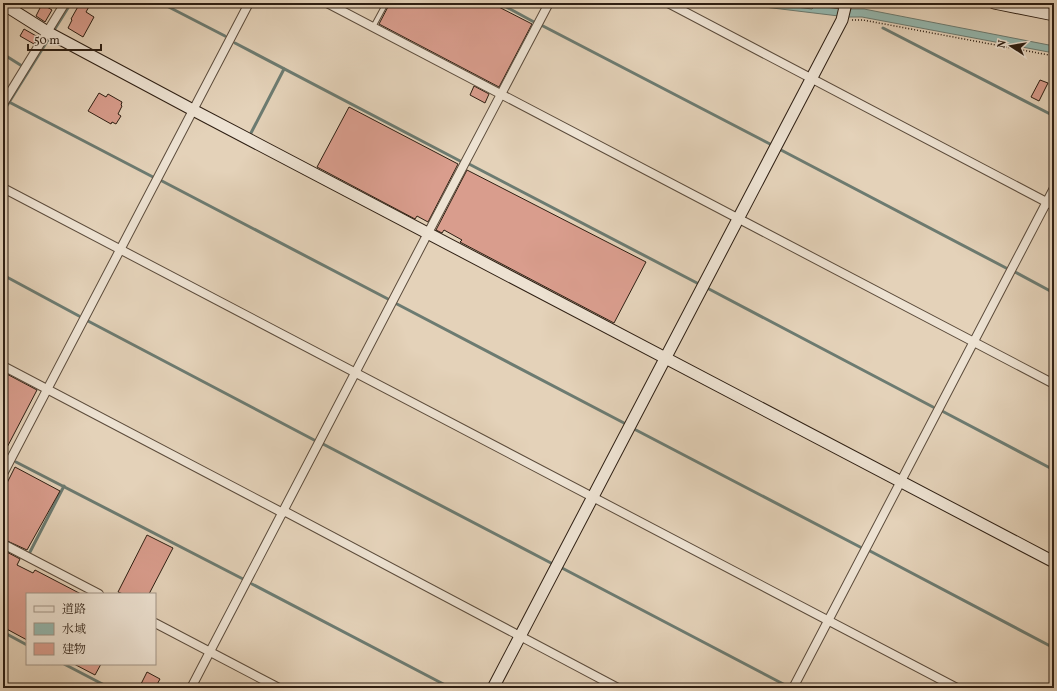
<svg xmlns="http://www.w3.org/2000/svg" width="1057" height="691" font-family="Vollkorn,'Noto Serif JP',serif">
	<style>
		.water { fill: #95b8af; stroke: #6c7b71 }
		.lines { fill: none; stroke-linecap: round; stroke-linejoin: round }
		.shore { stroke: #626c61; stroke-width: 1 }
		.stream { stroke: #6c7b71; stroke-width: 3 }
		.building { fill: #d99d8d; stroke: #2e1f13 }
		.lane-casing { stroke: #5c4c3c; stroke-width: 6 }
		.street-casing { stroke: #5c4c3c; stroke-width: 10 }
		.secondary-casing { stroke: #2e1f13; stroke-width: 13 }
		.path { stroke: #2e1f13; stroke-width: 1.5; stroke-dasharray: 1 2; stroke-linecap: butt }
		.lane { stroke: #ede2d2; stroke-width: 4 }
		.street { stroke: #ede2d2; stroke-width: 8 }
		.secondary { stroke: #ede2d2; stroke-width: 11 }
	</style>
	<rect width="100%" height="100%" fill="#e4d2b9"/>
	<filter id="stains"><feTurbulence type="fractalNoise" baseFrequency=".005" numOctaves="4"/><feColorMatrix values="0 0 0 0 .2 0 0 0 0 .09 0 0 0 0 .02 0 0 0 .5 -.17"/></filter>
	<radialGradient id="worn" r=".72"><stop offset=".6" stop-color="#630" stop-opacity="0"/><stop offset="1" stop-color="#630" stop-opacity=".3"/></radialGradient>
	<polygon class="water" points="731,3 801,3 850,9 864,9 1054,46 1054,53 862,17 847,17"/>
	<g class="lines">
		<polyline class="shore" points="764,3 812,9 814,7 814,3"/>
		<g class="stream">
			<polyline points="161,3 225,36"/>
			<polyline points="499,3 534,22"/>
			<polyline points="543,26 770,144"/>
			<polyline points="883,28 1054,116"/>
			<polyline points="235,43 462,162"/>
			<polyline points="3,54 22,66"/>
			<polyline points="9,102 153,177"/>
			<polyline points="3,112 71,3"/>
			<polyline points="251,133 284,69"/>
			<polyline points="781,150 1008,269"/>
			<polyline points="469,164 697,283"/>
			<polyline points="162,181 388,299"/>
			<polyline points="1015,272 1054,293"/>
			<polyline points="3,275 79,316"/>
			<polyline points="709,289 933,407"/>
			<polyline points="397,304 624,423"/>
			<polyline points="88,321 316,441"/>
			<polyline points="942,411 1054,470"/>
			<polyline points="636,430 862,548"/>
			<polyline points="323,444 551,563"/>
			<polyline points="16,462 243,579"/>
			<polyline points="870,551 1054,648"/>
			<polyline points="30,552 64,486"/>
			<polyline points="562,568 789,687"/>
			<polyline points="252,584 451,688"/>
			<polyline points="3,632 27,645"/>
			<polyline points="64,664 110,688"/>
		</g>
	</g>
	<g class="building">
		<polygon points="80,3 91,3 86,12 94,17 83,37 68,28 72,20 71,19"/>
		<polygon points="390,3 491,3 532,24 499,87 379,24"/>
		<polygon points="42,4 52,10 45,22 36,16"/>
		<polygon points="24,29 38,37 34,44 20,36"/>
		<polygon points="1040,80 1048,83 1039,101 1031,97"/>
		<polygon points="474,86 489,94 485,103 470,95"/>
		<polygon points="99,93 106,97 108,94 122,102 121,105 122,106 118,114 121,116 116,124 112,122 111,124 88,111"/>
		<polygon points="349,107 458,164 428,222 417,216 415,219 317,167"/>
		<polygon points="467,170 646,262 614,323 460,242 462,240 444,230 442,233 436,230"/>
		<polygon points="3,372 37,390 3,455"/>
		<polygon points="15,467 60,491 27,550 3,539 3,491"/>
		<polygon points="147,535 173,548 149,594 123,594 118,592"/>
		<polygon points="3,550 20,559 17,565 33,573 35,570 81,594 27,594 27,640 3,627"/>
		<polygon points="74,664 101,664 95,675"/>
		<polygon points="147,672 160,679 155,688 139,688"/>
	</g>
	<g class="lines">
		<g class="lane-casing">
			<polyline id="lane" points="373,27 386,3"/>
		</g>
		<g class="street-casing">
			<g id="street">
				<polyline points="327,3 1054,384"/>
				<polyline points="668,3 1054,206"/>
				<polyline points="830,3 846,5"/>
				<polyline points="3,104 65,3"/>
				<polyline points="3,188 957,688"/>
				<polyline points="3,366 283,513"/>
				<polyline points="3,474 249,3"/>
				<polyline points="284,511 618,688"/>
				<polyline points="3,544 99,594"/>
				<polyline points="155,623 279,688"/>
				<polyline points="191,688 428,233 549,3"/>
				<polyline points="793,688 1054,188"/>
			</g>
		</g>
		<g class="secondary-casing">
			<g id="secondary">
				<polyline points="994,3 1054,15"/>
				<polyline points="3,4 49,33 193,110 1054,562"/>
				<polyline points="493,688 842,20 846,3"/>
			</g>
		</g>
		<polyline class="path" points="852,20 863,20 1054,56"/>
		<use href="#lane" class="lane"/>
		<use href="#street" class="street"/>
		<use href="#secondary" class="secondary"/>
	</g>
	<rect width="1057" height="691" fill="none" stroke="#e4d2b9" stroke-width="16"/>
	<rect x="4" y="4" width="1049" height="683" fill="none" stroke="#2e1f13" stroke-width="2"/>
	<rect x="8" y="8" width="1041" height="675" fill="none" stroke="#2e1f13"/>
	<rect x="26" y="593" width="130" height="72" fill="#ede2d2" stroke="#a19486"/>
	<rect x="34" y="606" width="20" height="6" fill="#ede2d2" stroke="#a19486"/>
	<text x="62" y="613" font-size="12" fill="#2e1f13">道路</text>
	<rect x="34" y="623" width="20" height="12" fill="#95b8af" stroke="#a19486"/>
	<text x="62" y="633" font-size="12" fill="#2e1f13">水域</text>
	<rect x="34" y="643" width="20" height="12" fill="#d99d8d" stroke="#a19486"/>
	<text x="62" y="653" font-size="12" fill="#2e1f13">建物</text>
	<g transform="translate(1011 46) rotate(282)" stroke="#ede2d2" stroke-width="3" paint-order="stroke">
	<path d="M0-3L7 15L0 10L-7 15Z" fill="#2e1f13"/>
	<text y="-6" font-size="11" font-weight="bold" text-anchor="middle" fill="#2e1f13">N</text>
	</g>
	<path d="M28 44v6h73v-6" fill="none" stroke="#2e1f13" stroke-width="2"/>
	<text x="34" y="44" font-size="12" fill="#2e1f13" stroke="#ede2d2" stroke-width="3" paint-order="stroke">50 m</text>
	<rect width="100%" height="100%" filter="url(#stains)"/>
	<rect width="100%" height="100%" fill="url(#worn)"/>
</svg>
